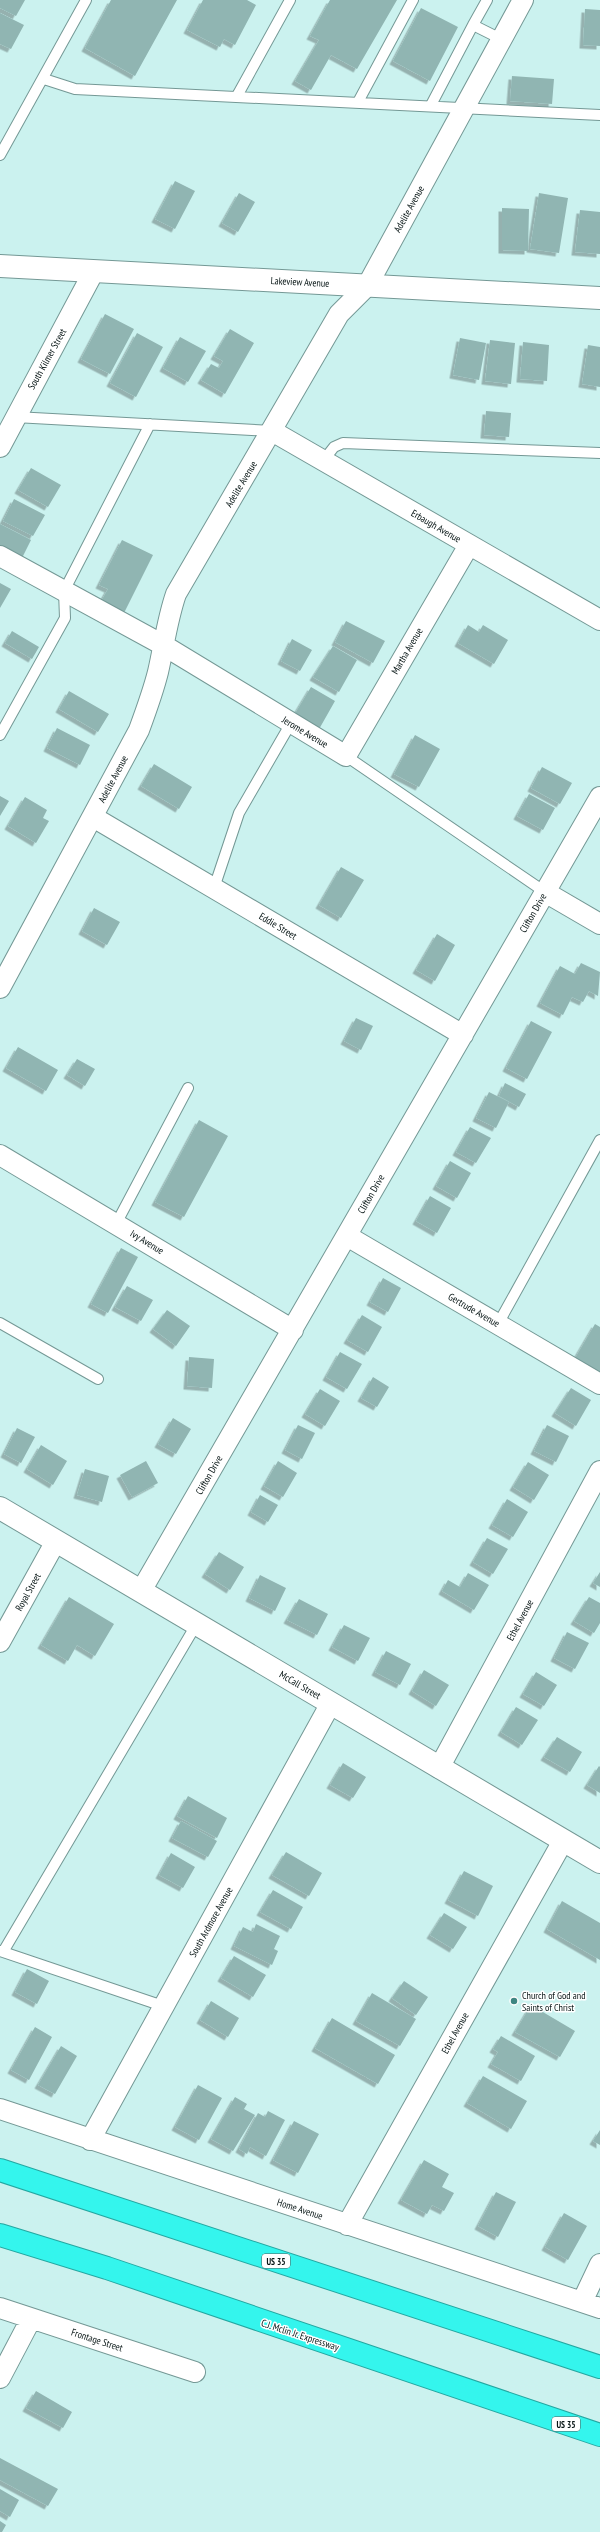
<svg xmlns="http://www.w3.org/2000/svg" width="600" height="2532" viewBox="0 0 600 2532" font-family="'PT Sans Narrow',sans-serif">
<defs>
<filter id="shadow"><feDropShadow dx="-3.5" dy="3.5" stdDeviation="0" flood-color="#0004"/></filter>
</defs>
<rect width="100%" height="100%" fill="#cbf2ef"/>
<path fill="#90b5b2" filter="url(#shadow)" d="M0,0H25L16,16L0,8Z
M111,0H177L135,76L85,48Z
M203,0H247L256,5L235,45L224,39L220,47L187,30Z
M330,0H397L357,69L331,55L311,90L295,81L319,40L310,36Z
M421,8L458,27L430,81L393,61Z
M585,9L600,10V46L583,45Z
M0,13L24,25L11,49L0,44Z
M512,76L554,79L552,104L510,101Z
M175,181L195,191L175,229L155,219Z
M239,193L255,202L238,232L222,223Z
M539,193L568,198L559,253L530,249Z
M502,208L529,209L528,251L502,250Z
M580,210L600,212V254L575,252Z
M105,314L134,329L110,374L81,359Z
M230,329L254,343L225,394L201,380L211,364L219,368L223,361L214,356Z
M137,333L163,347L136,397L110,383Z
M180,337L206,351L188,382L163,368Z
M460,338L486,343L479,380L453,375Z
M490,340L515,343L511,384L485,381Z
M523,342L549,345L547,381L520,379Z
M588,345L600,347V387L582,384Z
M486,411L511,413L509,437L484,435Z
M31,468L61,485L48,507L18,490Z
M14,499L45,515L33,536L3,521Z
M0,524L31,540L19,564L0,555Z
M122,540L153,555L122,617L99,605L108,589L99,585Z
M0,583L11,589L0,608Z
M346,621L385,641L373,663L335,642Z
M468,625L479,632L483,625L508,640L494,664L458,643Z
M12,631L39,647L32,659L5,643Z
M292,639L312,650L300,671L281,661Z
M333,646L357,660L339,692L313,677Z
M311,687L335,701L318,731L293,717Z
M69,691L109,714L98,732L59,709Z
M57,728L90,745L80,765L47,748Z
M415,735L440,749L419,787L394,774Z
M154,764L192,787L179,809L141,786Z
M542,767L572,783L560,804L531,788Z
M529,794L555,808L543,830L517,816Z
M0,796L9,801L0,816Z
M25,797L47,810L43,818L49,821L36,843L8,826Z
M341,867L364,880L341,918L319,905Z
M94,908L120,922L107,945L82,931Z
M437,934L455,945L435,981L416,970Z
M581,963L600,972L598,996L589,991L583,1002L572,997L563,1015L540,1003L560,966L575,974Z
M356,1018L373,1026L361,1050L344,1041Z
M531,1021L552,1032L527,1079L506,1068Z
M18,1047L58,1070L46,1091L6,1068Z
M77,1059L95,1069L85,1086L67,1075Z
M505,1083L526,1094L519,1107L499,1096Z
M489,1092L509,1102L496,1128L476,1118Z
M199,1120L228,1136L184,1217L155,1202Z
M470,1127L491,1138L476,1163L456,1152Z
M450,1161L471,1173L457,1198L436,1186Z
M430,1196L451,1208L437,1233L416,1221Z
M121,1248L138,1257L108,1313L91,1304Z
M383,1278L401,1288L388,1312L370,1302Z
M127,1286L153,1300L141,1321L115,1307Z
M167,1310L190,1326L176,1346L153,1329Z
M362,1315L382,1327L368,1352L347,1340Z
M595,1324L600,1327V1375L574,1360Z
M340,1352L362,1364L347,1389L326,1377Z
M189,1357L214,1359L212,1388L187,1386Z
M373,1377L389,1387L377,1407L361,1398Z
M571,1388L591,1400L576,1426L555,1413Z
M320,1389L340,1401L325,1426L305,1414Z
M173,1418L191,1429L176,1454L158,1444Z
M298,1425L315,1433L302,1459L285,1450Z
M547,1425L569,1436L556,1462L534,1451Z
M17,1428L35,1437L21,1463L4,1454Z
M41,1445L67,1461L53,1485L27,1469Z
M146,1461L158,1483L132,1497L120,1475Z
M278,1461L297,1473L283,1497L264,1486Z
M528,1462L549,1475L534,1500L513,1487Z
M85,1469L109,1476L102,1502L77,1495Z
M260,1495L278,1505L268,1522L251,1512Z
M507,1499L528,1512L513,1537L492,1525Z
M487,1538L508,1549L493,1574L473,1562Z
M219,1552L244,1567L230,1590L205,1574Z
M600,1572V1587L593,1583Z
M468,1573L489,1585L474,1610L442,1591L448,1580L460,1587Z
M260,1575L286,1588L275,1611L249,1598Z
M69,1597L114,1624L95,1656L77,1645L68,1661L41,1645Z
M589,1597L600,1603V1623L594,1633L574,1621Z
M299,1599L328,1614L317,1635L287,1620Z
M344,1625L370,1638L358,1661L332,1647Z
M567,1632L589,1643L575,1669L554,1658Z
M386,1651L411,1664L400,1685L375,1672Z
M424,1670L449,1685L436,1706L412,1691Z
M536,1672L557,1685L544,1706L523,1694Z
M516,1707L538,1720L522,1745L501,1732Z
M557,1737L582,1752L570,1772L544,1757Z
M343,1763L366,1777L353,1798L330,1785Z
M599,1766L600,1767V1793L587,1785Z
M188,1796L227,1818L217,1838L177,1816Z
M181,1821L217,1841L208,1857L172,1838Z
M286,1852L322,1873L309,1896L272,1875Z
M171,1853L195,1867L183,1888L159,1875Z
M464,1871L493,1886L478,1916L448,1900Z
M273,1890L303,1907L291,1929L260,1912Z
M562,1901L600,1923V1960L547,1929Z
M444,1913L467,1927L453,1949L430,1935Z
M256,1924L280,1936L274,1949L278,1951L272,1965L234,1946L243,1927L253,1932Z
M234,1956L266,1975L253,1997L221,1978Z
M27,1969L49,1981L37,2004L15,1992Z
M404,1981L428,1997L416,2015L392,1998Z
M372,1993L416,2019L400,2046L356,2021Z
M211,2001L239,2018L228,2037L200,2020Z
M531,2005L575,2031L560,2057L515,2032Z
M332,2018L395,2055L378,2084L315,2048Z
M35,2027L52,2037L29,2080L11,2070Z
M501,2036L535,2056L521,2081L491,2064L498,2052L493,2049Z
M61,2046L77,2056L55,2094L38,2085Z
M483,2076L527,2101L511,2129L467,2103Z
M198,2085L222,2098L199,2140L175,2127Z
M235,2097L247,2104L244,2109L255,2115L233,2151L211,2139Z
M268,2111L285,2120L266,2156L250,2147L247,2154L239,2149L258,2113L265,2117Z
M294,2121L319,2134L298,2173L273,2160Z
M600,2130V2145L593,2141Z
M424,2160L449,2174L442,2187L454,2193L444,2211L432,2205L427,2214L401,2200Z
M496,2192L516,2202L498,2237L478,2226Z
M564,2213L587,2226L568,2260L545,2247Z
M36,2391L72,2412L63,2428L26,2408Z
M0,2458L58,2489L48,2506L0,2480Z
M0,2489L19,2500L10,2517L0,2511Z
M0,2521L6,2525L2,2532H0Z"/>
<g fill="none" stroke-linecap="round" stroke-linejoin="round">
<g stroke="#749895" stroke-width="12">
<path id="lane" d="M487,0L473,25L501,39
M44,79L75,89L600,115
M237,96L290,0
M358,102L413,0
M431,105L473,25
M0,155L86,0
M15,417L272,431
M323,461L334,447L343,443L600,453
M0,735L65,618L64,591L150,424
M346,756L545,892
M214,888L239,813L291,723
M116,1224L188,1088
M0,1323L98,1379
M498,1324L600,1140
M0,1951L163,2006
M3,1952L196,1625"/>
</g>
<g stroke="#749895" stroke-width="22">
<path id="street" d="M272,431L600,620
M0,447L94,271
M0,556L163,645L346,756L469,545
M93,817L463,1035
M545,892L600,924
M0,988L139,730C146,711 153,692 158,672C164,646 167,620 176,594L339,314L367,286L523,0
M0,1155L293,1330
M347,1236L600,1384
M141,1591L600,797
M0,1642L56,1541
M439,1768L600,1471
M0,2109L600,2308
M90,2140L331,1703
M347,2225L563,1841
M582,2302L600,2264
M0,2308L195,2372
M0,2378L31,2319"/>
</g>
<g stroke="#749895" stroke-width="24">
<path id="secondary" d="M0,266L600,298
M0,1508L600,1862"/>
</g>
<g stroke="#24a7a1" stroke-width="24">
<path id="highway" d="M0,2170L600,2367
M0,2235L107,2268L600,2435"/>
</g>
<use href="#lane" stroke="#fff" stroke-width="10"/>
<use href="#street" stroke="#fff" stroke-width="20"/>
<use href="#secondary" stroke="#fff" stroke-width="22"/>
<use href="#highway" stroke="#34f5ed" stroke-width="22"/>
</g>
<circle fill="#3e8682" stroke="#fff" stroke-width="1.5" cx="514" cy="2001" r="4"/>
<g text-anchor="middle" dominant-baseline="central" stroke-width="3" stroke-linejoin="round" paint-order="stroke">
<g fill="#fff" stroke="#515b5b" stroke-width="1">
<rect x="262" y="2254" width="28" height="14" rx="3"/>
<rect x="552" y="2417" width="28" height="14" rx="3"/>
</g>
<g font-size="9" font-weight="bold" fill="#071515">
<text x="276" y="2261">US 35</text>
<text x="566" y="2424">US 35</text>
</g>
<g font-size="10" fill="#071515" stroke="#fff">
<text transform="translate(409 209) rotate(-61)">Adelite Avenue</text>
<text transform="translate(300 282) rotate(3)">Lakeview Avenue</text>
<text transform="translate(47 359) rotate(-61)">South Kilmer Street</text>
<text transform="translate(241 484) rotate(-59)">Adelite Avenue</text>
<text transform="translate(436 526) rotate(30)">Erbaugh Avenue</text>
<text transform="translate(407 651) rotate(-60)">Martha Avenue</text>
<text transform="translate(305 732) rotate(31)">Jerome Avenue</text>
<text transform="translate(113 779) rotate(-62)">Adelite Avenue</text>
<text transform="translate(533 913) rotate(-60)">Clifton Drive</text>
<text transform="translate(278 926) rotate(31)">Eddie Street</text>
<text transform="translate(371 1194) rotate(-60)">Clifton Drive</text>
<text transform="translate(147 1242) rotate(31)">Ivy Avenue</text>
<text transform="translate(474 1310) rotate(30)">Gertrude Avenue</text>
<text transform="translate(209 1475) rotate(-60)">Clifton Drive</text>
<text transform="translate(28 1592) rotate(-61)">Royal Street</text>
<text transform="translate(520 1620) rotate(-62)">Ethel Avenue</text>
<text transform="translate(300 1685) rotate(30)">McCall Street</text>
<text transform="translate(211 1922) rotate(-61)">South Ardmore Avenue</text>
<text transform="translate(455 2033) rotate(-61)">Ethel Avenue</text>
<text transform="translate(300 2209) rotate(18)">Home Avenue</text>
<text transform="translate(300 2335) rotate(18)">C.J. Mclin Jr. Expressway</text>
<text transform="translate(97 2340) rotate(18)">Frontage Street</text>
</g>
<g font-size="10" fill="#071515" stroke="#fff" text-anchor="start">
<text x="522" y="1995">Church of God and<tspan x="522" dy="12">Saints of Christ</tspan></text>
</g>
</g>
</svg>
